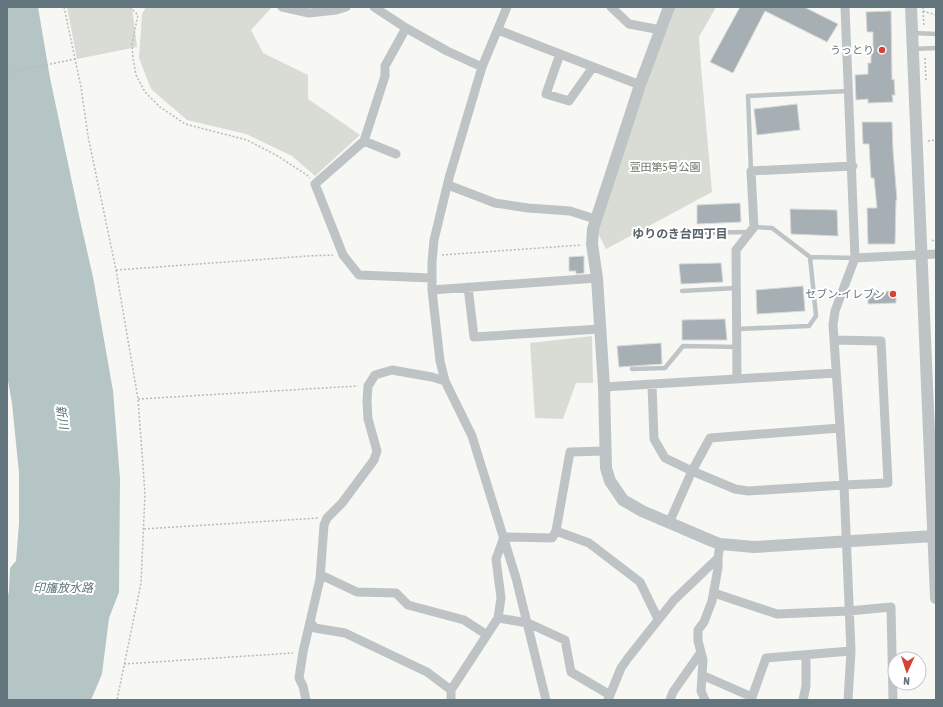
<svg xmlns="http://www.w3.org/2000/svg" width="943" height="707" viewBox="0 0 943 707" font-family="'Asap Condensed','Noto Sans JP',sans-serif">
<rect width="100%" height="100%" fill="#f7f7f4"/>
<path fill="#d8dcd4" d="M67,7H132L137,47L77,59Z
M146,7H272L251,30L263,53L308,75V99L360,135L315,176L292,156L246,134L187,120L151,89L139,58L142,14Z
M672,7H716L699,37L701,66L712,192L606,249L597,231Z
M592,336L593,383H576L563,419L535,418L530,343Z"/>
<path fill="#b5c4c5" d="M7,7H38L50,78L80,220L93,277L113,391L120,479L119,592L109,618L102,674L91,700H7V600L9,591L10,568L16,561L19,523V473L12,403L7,375Z"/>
<path fill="#a6afb3" stroke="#d9d8d7" d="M740,7H804L838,24L827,42L765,11L733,73L710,62Z
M891,11L892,80L894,79L895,95H892L893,102L868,103V99L856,100L855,75L868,74V63H871V51H873V32H867L866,12Z
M797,104L800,130L757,135L754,109Z
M862,122H892L893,150L897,200H896L895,244H868L867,208H877L874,178H871L869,144H863Z
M740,203L741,222L697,224V205Z
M790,209L837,210L838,236L791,234Z
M584,256V273L576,274V271H569V257Z
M721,263L723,282L681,284L679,264Z
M803,286L805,311L757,314L756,290Z
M896,291V303L868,304V292Z
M725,319L727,340H682V320Z
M661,343L662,364L619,367L617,346Z"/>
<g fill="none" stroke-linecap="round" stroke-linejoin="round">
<path stroke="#b7bbbd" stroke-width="1.5" stroke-dasharray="2 2" stroke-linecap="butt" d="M64,7L81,87L88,136L116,270L138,399L145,494L141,583L117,700
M132,7L131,8L138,15L132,44L133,58L136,75L145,92L160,107L185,124L247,140L276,155L307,175L310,178
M923,7V11L936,15
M923,11L924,27
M925,58L926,82
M7,73L75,59
M928,141L936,140
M932,240L936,242
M442,255L582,245
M116,270L308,256L333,255
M138,399L358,386
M144,529L318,518
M124,664L293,653"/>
<path stroke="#bec4c6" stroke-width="4.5" d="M914,33L936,34
M914,49L936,48
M751,171L748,96L849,91
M754,227L772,228L810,257L855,258
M696,233L748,232
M682,291L736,288
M737,329L809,326L816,316L810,257
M632,369L665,368L683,346L737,347"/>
<path stroke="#bec4c6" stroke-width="9" d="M282,7L309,13L336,10L346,7
M374,7L406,28L447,51L482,67
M611,7L629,24L661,30
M845,7L855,258L835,311L833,325L844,485L851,651L848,700
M406,28L385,66V76L364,141L315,184L343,255L359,275L432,278
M498,30L640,85
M560,54L546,94L569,101L593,67
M364,141L396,154
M448,185L495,203L528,208L570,211L595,219
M855,258L936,254
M468,287L474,337L600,329
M432,290L597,278
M737,378L736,250L754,227L751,171L853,166
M445,381L440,361L432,290V262L434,240L449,178L482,67L507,7
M652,385L654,439L665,458L692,471L735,489L748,491L844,485L888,483L881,341L834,340
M604,387L836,373
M669,523L692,471L710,438L840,428
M556,531L589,543L640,582L658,619
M504,537L552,538L556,531L570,452L605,451
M321,575L357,592L396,593L408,605L464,620L487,635
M714,593L777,614L849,611L891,607L893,700
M498,618L528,623L565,640L571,672L610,695
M310,622L315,628L345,633L427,672L451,690V700
M702,675L752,697
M451,690L498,618L501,598L496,559L504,537
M306,700L303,686L299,678L303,652L320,579L324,525L327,518L342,503L374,460L377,451L368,419L367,401L368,386L375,375L392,370L432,377L445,381L472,436L516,578L546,700
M608,700L621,668L628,658L674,600L718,558L720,544
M670,700L673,692L701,652
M705,700L701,691L703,660L698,641V630L704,622L712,601L718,568V558
M751,700L766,658L851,651
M803,700L806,686V655"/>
<path stroke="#bec4c6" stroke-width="12" d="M669,7L640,85L593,229L592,244L597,278L604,387L606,468L610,481L623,500L642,511L712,541L720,544L732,545L754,547L934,536
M911,7L936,598"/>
</g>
<g fill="#d64236" stroke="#fff" stroke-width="1.5">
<circle cx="882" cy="50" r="4"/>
<circle cx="893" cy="294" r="4"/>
</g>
<g text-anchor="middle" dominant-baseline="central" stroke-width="4" stroke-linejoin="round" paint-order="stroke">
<g font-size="11" fill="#64767d" stroke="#fff" text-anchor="end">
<text x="874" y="50">うっとり</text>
<text x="885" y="294">セブン-イレブン</text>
</g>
<g font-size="11" fill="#697663" stroke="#fff">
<text x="665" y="167">萱田第5号公園</text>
</g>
<g font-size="12" font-weight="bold" fill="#566369" stroke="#fff">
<text x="680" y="234">ゆりのき台四丁目</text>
</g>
<g font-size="12" font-style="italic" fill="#5f7678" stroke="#fff">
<text transform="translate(62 417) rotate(81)">新川</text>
<text x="63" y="588">印旛放水路</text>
</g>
</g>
<rect width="943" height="707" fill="none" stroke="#64767d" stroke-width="16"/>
<g transform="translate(907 671) rotate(183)"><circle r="19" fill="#ffffff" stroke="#c1c8cb"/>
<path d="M0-3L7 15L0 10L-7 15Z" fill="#d64236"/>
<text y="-6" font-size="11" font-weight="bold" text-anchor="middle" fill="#64767d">N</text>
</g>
</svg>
